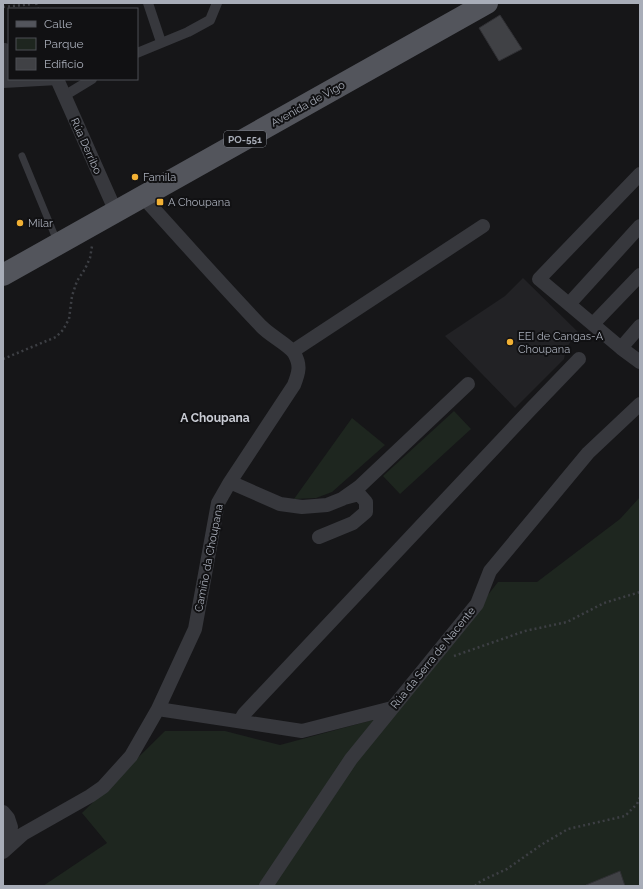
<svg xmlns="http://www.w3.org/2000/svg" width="643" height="889" viewBox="0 0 643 889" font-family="Raleway,sans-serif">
<rect width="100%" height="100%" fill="#161618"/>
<path fill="#222225" d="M523,278L578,332L566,348L564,359L515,408L445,336L505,296Z"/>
<path fill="#1e261f" d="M454,411L471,429L400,494L383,476Z
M352,418L385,445L332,492L316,498L294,499Z
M640,497V886H43L107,843L82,813L165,731H225L280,745L395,714L498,582H537L620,519Z"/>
<path fill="#404145" stroke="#303034" d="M500,15L522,49L499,61L479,28Z
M620,871L625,886H586V885Z"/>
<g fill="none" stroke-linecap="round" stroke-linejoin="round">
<path stroke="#3d3f44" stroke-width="2.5" stroke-dasharray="2 3" stroke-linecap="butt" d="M36,3L38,9
M3,7L33,4
M3,359L56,337L63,330L69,319L72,296L77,281L85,269L90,258L92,246
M454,656L525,631L567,622L604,603L640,592
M475,886L481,881L507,869L541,845L568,829L625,816L637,804L640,797"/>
<path stroke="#37383d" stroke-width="7" d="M22,156L57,241"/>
<path stroke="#37383d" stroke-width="10" d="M148,3L161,42
M5,48L9,82
M137,53L188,32L210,20L217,3
M3,83L58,80
M64,96L92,79"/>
<path stroke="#37383d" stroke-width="14" d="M57,79L116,212
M640,174L539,279L621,348L640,362
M569,304L640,226
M593,324L640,275
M621,348L640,326
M293,351L483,226
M230,482L280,504L302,507L327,505L342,499L359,487L468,384
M319,537L353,523L366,512V502L359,494L344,498
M158,709L302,731L392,708
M240,721L244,714L529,411L579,359
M3,812L8,818L11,827L3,841
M3,852L23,834L90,796L103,787L131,756L158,709L195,629L218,503L230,482L294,385C299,372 301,365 294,353C289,345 269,335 261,326C221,284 182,240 143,197
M266,886L351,759L477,604L490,571L588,453L640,404"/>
<path stroke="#53555c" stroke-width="22" d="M3,275L487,3"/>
</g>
<g fill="#f2b134" stroke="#111113" stroke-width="1.5">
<circle cx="135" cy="177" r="4"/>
<rect x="156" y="198" width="8" height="8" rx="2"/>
<circle cx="20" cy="223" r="4"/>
<circle cx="510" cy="342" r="4"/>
</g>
<g text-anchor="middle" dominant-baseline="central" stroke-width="4" stroke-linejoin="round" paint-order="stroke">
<rect fill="#111113" stroke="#7b7e86" stroke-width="1" x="224" y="131" width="42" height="16" rx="3"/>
<g font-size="10" font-weight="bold" fill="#a8adb8">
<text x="245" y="139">PO-551</text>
</g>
<g font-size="11" fill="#a8adb8" stroke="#111113">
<text transform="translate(308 104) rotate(-29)">Avenida de Vigo</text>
<text transform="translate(86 146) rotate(66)">Rúa Derribo</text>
<text transform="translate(209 558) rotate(-79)">Camiño da Choupana</text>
<text transform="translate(433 658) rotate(-51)">Rúa da Serra de Nacente</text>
</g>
<g font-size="11" fill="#a8adb8" stroke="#111113" text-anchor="start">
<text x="143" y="177">Famila</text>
<text x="168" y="202">A Choupana</text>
<text x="28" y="223">Milar</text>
<text x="518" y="336">EEI de Cangas-A<tspan x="518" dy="13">Choupana</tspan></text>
</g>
<g font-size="12" font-weight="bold" fill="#c9ccd4" stroke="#111113">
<text x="215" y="418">A Choupana</text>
</g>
</g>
<rect width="643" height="889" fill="none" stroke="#a8adb8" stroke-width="8"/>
<rect x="8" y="8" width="130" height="72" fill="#111113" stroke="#4d4f55"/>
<rect x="16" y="21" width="20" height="6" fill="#53555c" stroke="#4d4f55"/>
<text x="44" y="28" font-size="12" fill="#a8adb8">Calle</text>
<rect x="16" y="38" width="20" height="12" fill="#1e261f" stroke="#4d4f55"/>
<text x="44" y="48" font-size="12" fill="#a8adb8">Parque</text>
<rect x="16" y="58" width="20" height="12" fill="#404145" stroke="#4d4f55"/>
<text x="44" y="68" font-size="12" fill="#a8adb8">Edificio</text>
</svg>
